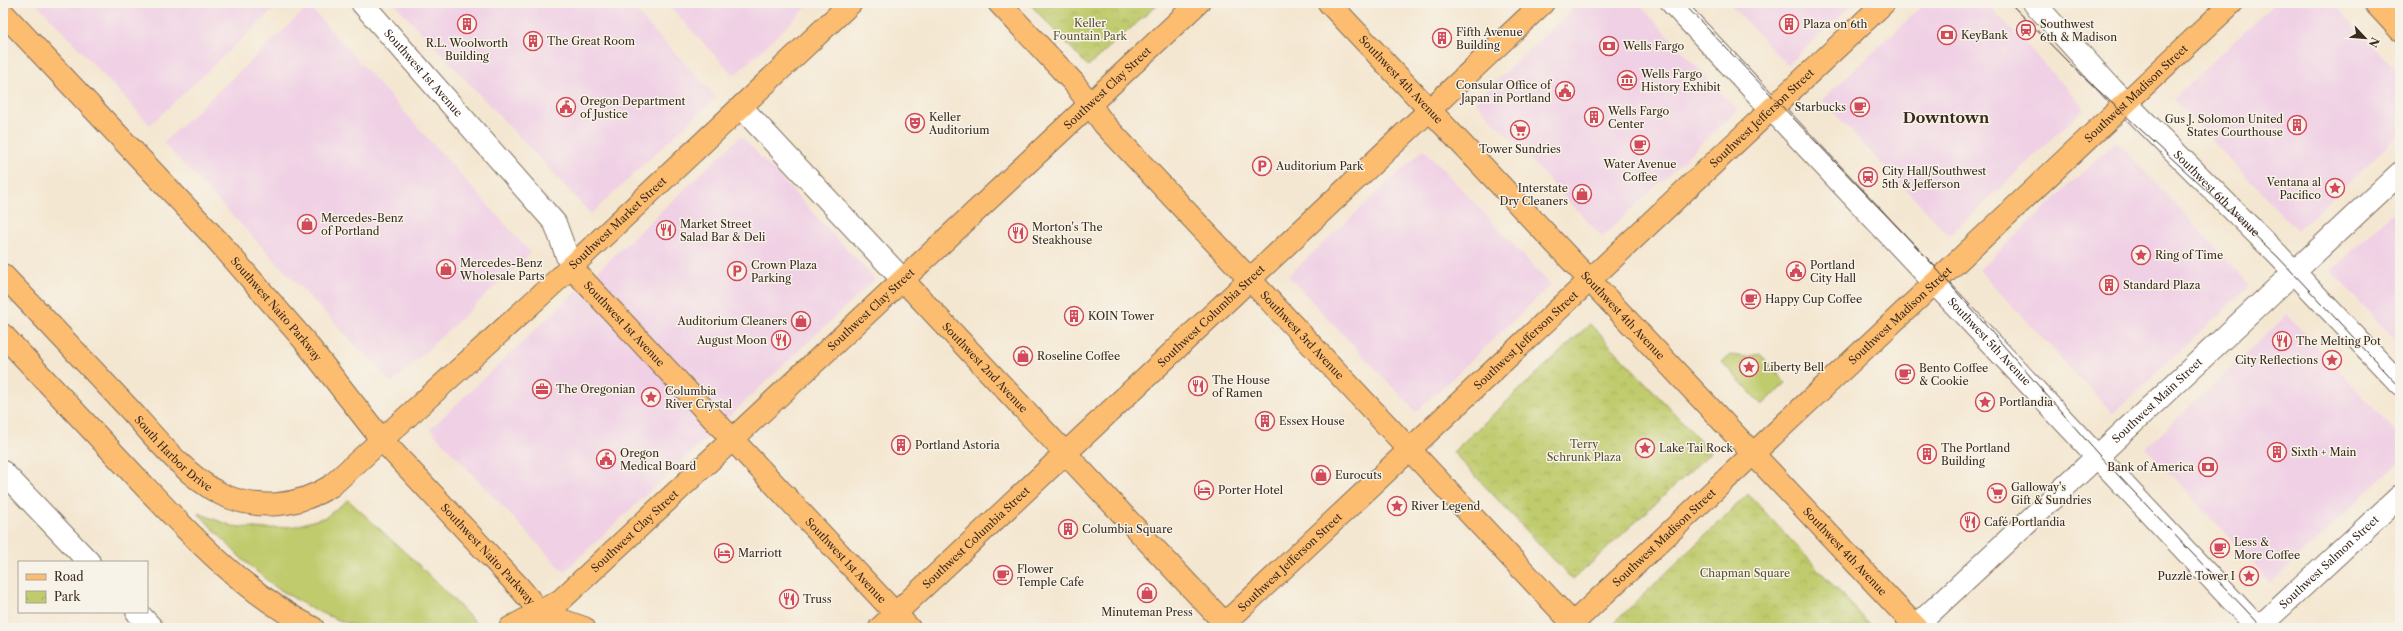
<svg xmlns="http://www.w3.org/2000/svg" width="2403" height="631" viewBox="0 0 2403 631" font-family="'Libre Caslon Text',serif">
<defs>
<pattern id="park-crowns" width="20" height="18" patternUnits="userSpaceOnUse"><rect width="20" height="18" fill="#bfcb6c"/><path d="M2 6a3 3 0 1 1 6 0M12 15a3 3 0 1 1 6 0" fill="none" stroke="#a5ae5d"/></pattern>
</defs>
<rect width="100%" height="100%" fill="#f7f3e8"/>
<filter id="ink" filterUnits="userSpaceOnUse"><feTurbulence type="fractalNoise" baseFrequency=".025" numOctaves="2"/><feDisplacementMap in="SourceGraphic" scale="8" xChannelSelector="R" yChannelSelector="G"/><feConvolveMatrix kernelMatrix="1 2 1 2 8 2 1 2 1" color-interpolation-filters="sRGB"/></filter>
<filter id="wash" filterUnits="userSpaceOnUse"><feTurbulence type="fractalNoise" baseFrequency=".012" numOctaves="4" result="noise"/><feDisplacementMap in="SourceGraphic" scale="16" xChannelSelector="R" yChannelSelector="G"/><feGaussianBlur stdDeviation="0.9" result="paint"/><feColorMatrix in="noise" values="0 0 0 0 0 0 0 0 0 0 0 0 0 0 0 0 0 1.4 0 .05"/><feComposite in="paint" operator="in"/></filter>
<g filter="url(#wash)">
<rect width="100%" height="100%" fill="#f4e7d1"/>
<path fill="#f0d0e5" d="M36,3H280L150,125Z
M394,3H628L716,97L591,214Z
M666,3H811L734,76Z
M1579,3H1638L1737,110L1602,237L1475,101Z
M1729,3H1853L1787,65Z
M1925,3H1987L2085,108L1949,236L1822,100Z
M2275,3H2333L2400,75V134L2297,231L2173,99Z
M309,6L531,253L392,383L163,143Z
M741,136L875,279L564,572L430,429Z
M2116,141L2250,285L2113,414L1979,270Z
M1424,149L1551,285L1416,412L1288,276Z
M2400,206V345L2331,271Z
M2287,315L2400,436V461L2271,583L2146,448Z"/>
<path fill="#bfcb6c" stroke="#7d7a45" d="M1760,354L1786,383L1762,405L1722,362L1730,355L1745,357Z
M348,500L423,569L477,624L460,628H368L346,623L312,609L274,586L241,558L198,513L232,526L265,529L296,526L326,517Z"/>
<path fill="url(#park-crowns)" stroke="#7d7a45" d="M1029,3H1159L1088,66Z
M1590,324L1711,452L1573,580L1453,452Z
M1748,494L1873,628H1617L1613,624Z"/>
</g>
<g filter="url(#ink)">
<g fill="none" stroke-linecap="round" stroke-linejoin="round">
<g stroke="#7c6c5d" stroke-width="24">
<g id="minor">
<path id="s1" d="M362,3L555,223L571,267"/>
<path id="s2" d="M1672,3L2258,628"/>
<path id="s3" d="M2034,3L2112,89L2278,255L2400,384"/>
<path d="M741,107L903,280"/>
<path d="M3,472L89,562"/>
<path d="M137,612L152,628"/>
<path id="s4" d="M1914,628L2400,173"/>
<path id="s5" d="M2258,628L2400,496"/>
</g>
</g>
<g stroke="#7c6c5d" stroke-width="24">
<g id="major">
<path id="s6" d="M999,3L1074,83L1104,124L1577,628"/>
<path id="s7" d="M1329,3L1917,628"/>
<path d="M2375,3L2400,30"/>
<path id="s8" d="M3,13L216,239L303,339L381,439L519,587L541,613L549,628"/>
<path id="s9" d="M571,267L909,628"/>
<path id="s10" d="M3,275C46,320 89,366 132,412C156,439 188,478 221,494C257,511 297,507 331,486L554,283L851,3"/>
<path id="s11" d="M903,280L1229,628"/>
<path d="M3,335C47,382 90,428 134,475C189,533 241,591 313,628"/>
<path d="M541,613L584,628"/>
<path id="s12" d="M510,628L561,600L1198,3"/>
<path id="s13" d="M880,628L1543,3"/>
<path id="s14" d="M1220,628L1884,3"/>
<path id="s15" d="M1568,628L2232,3"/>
</g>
</g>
<use href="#minor" stroke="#fff" stroke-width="22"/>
<use href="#major" stroke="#fcbd6f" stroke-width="22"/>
<path stroke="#3b2a1e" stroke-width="1" d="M1683,3L1928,259L2098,454L2263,628
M2010,3L2070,64L2277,256L2400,387"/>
</g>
</g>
<defs>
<g id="building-ring" transform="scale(1)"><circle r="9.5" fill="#f7f3e8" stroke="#d1495b" stroke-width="1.5"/><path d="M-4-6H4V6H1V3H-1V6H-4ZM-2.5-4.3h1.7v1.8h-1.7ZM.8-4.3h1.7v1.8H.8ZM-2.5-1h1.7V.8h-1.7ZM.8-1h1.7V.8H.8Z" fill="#d1495b"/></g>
<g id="station-ring" transform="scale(1)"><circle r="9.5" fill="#f7f3e8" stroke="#d1495b" stroke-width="1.5"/><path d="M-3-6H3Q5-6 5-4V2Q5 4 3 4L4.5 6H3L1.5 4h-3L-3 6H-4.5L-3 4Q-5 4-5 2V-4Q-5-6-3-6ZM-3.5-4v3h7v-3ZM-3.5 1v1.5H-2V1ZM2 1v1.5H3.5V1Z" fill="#d1495b"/></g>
<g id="bank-ring" transform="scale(1)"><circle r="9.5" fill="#f7f3e8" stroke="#d1495b" stroke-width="1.5"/><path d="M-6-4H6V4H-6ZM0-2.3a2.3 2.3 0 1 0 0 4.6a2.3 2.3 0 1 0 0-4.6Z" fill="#d1495b"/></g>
<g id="museum-ring" transform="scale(1)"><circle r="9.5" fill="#f7f3e8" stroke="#d1495b" stroke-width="1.5"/><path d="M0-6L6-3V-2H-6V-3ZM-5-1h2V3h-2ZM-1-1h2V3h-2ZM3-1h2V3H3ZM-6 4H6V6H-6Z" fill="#d1495b"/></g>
<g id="civic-ring" transform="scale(1)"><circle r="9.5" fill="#f7f3e8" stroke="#d1495b" stroke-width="1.5"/><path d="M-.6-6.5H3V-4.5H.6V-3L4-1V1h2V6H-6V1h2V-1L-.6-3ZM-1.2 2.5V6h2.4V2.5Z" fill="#d1495b"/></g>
<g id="cafe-ring" transform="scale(1)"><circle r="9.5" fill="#f7f3e8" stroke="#d1495b" stroke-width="1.5"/><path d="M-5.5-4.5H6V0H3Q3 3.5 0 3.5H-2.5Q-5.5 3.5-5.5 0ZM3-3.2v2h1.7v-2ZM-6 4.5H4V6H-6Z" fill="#d1495b"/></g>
<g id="theatre-ring" transform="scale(1)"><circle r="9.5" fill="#f7f3e8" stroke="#d1495b" stroke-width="1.5"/><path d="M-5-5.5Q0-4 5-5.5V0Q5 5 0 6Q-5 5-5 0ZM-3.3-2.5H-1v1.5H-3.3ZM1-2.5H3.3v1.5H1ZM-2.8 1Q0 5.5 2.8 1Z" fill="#d1495b"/></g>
<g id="supermarket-ring" transform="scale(1)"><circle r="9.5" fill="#f7f3e8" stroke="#d1495b" stroke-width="1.5"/><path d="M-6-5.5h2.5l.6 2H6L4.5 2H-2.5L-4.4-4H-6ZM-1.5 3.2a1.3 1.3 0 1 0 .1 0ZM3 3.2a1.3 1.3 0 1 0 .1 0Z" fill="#d1495b"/></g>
<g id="parking-ring" transform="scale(1)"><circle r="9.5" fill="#f7f3e8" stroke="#d1495b" stroke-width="1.5"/><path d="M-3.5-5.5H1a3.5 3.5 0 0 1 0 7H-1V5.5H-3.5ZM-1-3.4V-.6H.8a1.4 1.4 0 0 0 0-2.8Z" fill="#d1495b"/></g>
<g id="sight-ring" transform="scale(1)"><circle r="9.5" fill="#f7f3e8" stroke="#d1495b" stroke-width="1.5"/><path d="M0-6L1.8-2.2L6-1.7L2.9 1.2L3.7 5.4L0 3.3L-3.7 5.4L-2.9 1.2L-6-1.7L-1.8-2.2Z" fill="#d1495b"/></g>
<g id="shop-ring" transform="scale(1)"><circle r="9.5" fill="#f7f3e8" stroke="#d1495b" stroke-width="1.5"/><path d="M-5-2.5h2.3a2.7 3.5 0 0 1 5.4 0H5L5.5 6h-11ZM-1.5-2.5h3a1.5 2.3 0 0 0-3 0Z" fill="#d1495b"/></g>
<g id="restaurant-ring" transform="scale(1)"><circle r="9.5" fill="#f7f3e8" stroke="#d1495b" stroke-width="1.5"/><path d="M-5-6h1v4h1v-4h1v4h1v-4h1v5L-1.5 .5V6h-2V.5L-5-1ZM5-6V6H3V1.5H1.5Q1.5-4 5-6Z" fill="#d1495b"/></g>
<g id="office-ring" transform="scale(1)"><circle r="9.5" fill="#f7f3e8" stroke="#d1495b" stroke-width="1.5"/><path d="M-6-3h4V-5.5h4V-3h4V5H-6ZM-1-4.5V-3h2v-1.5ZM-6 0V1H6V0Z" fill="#d1495b"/></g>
<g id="hotel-ring" transform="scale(1)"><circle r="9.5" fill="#f7f3e8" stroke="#d1495b" stroke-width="1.5"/><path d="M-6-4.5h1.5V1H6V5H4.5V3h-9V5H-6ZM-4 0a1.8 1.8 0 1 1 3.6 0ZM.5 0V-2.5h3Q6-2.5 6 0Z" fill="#d1495b"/></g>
</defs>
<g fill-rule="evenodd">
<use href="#building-ring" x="467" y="24"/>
<use href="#building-ring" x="1789" y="24"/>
<use href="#station-ring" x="2026" y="30"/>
<use href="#bank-ring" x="1947" y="35"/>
<use href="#building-ring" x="1442" y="38"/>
<use href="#building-ring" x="533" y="41"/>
<use href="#bank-ring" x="1609" y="46"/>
<use href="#museum-ring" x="1627" y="80"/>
<use href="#civic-ring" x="1565" y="91"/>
<use href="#civic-ring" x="566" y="107"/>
<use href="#cafe-ring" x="1860" y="107"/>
<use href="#building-ring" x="1594" y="117"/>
<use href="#theatre-ring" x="915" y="123"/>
<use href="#building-ring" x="2297" y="125"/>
<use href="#supermarket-ring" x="1520" y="130"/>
<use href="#cafe-ring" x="1640" y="145"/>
<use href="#parking-ring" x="1262" y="166"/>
<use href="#station-ring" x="1868" y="177"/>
<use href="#sight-ring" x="2335" y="188"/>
<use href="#shop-ring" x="1582" y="194"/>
<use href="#shop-ring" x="307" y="224"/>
<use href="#restaurant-ring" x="666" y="230"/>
<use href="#restaurant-ring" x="1018" y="233"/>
<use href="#sight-ring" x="2141" y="255"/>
<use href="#shop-ring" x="446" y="269"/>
<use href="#parking-ring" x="737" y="271"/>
<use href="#civic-ring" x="1796" y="271"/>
<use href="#building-ring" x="2109" y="285"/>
<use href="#cafe-ring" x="1751" y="299"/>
<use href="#building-ring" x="1074" y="316"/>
<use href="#shop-ring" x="801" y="321"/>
<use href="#restaurant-ring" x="781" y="340"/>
<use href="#restaurant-ring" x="2282" y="341"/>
<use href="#shop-ring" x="1023" y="356"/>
<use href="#sight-ring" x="2332" y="360"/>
<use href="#sight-ring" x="1749" y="367"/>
<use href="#cafe-ring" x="1905" y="374"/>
<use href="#restaurant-ring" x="1198" y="386"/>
<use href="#office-ring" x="542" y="389"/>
<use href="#sight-ring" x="651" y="397"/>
<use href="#sight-ring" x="1985" y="402"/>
<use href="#building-ring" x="1265" y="421"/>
<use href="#building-ring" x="901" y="445"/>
<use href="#sight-ring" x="1645" y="448"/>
<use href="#building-ring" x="2277" y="452"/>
<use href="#building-ring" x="1927" y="454"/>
<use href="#civic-ring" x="606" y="459"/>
<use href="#bank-ring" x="2208" y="467"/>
<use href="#shop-ring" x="1321" y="475"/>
<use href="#hotel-ring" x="1204" y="490"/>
<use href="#supermarket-ring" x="1997" y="493"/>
<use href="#sight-ring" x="1397" y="506"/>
<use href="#restaurant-ring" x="1970" y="522"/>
<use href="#building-ring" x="1068" y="529"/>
<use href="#cafe-ring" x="2220" y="548"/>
<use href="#hotel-ring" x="724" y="553"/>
<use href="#cafe-ring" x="1003" y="575"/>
<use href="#sight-ring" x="2249" y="576"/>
<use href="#shop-ring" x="1147" y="593"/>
<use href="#restaurant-ring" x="789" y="599"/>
</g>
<g text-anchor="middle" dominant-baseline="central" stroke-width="3" stroke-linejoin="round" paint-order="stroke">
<g font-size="11" fill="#5c5232" stroke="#f7f3e8">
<text x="1090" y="23">Keller<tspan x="1090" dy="13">Fountain Park</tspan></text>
<text x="1584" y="444">Terry<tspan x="1584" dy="13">Schrunk Plaza</tspan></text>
<text x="1745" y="573">Chapman Square</text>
</g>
<g font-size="11" fill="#3b2a1e" stroke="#f7f3e8" text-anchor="start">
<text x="1803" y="24">Plaza on 6th</text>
<text x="2040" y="24">Southwest<tspan x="2040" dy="13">6th &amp; Madison</tspan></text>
<text x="1456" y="32">Fifth Avenue<tspan x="1456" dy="13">Building</tspan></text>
<text x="1961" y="35">KeyBank</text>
<text x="547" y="41">The Great Room</text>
<text x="467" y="43" text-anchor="middle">R.L. Woolworth<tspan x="467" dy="13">Building</tspan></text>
<text x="1623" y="46">Wells Fargo</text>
<text x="1641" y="74">Wells Fargo<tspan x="1641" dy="13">History Exhibit</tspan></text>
<text x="1551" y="85" text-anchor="end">Consular Office of<tspan x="1551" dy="13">Japan in Portland</tspan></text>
<text x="580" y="101">Oregon Department<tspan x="580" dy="13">of Justice</tspan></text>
<text x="1846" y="107" text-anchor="end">Starbucks</text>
<text x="1608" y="111">Wells Fargo<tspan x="1608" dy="13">Center</tspan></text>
<text x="929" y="117">Keller<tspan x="929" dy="13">Auditorium</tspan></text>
<text x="2283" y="119" text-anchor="end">Gus J. Solomon United<tspan x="2283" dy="13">States Courthouse</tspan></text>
<text x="1520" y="149" text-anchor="middle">Tower Sundries</text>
<text x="1640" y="164" text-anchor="middle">Water Avenue<tspan x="1640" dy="13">Coffee</tspan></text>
<text x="1276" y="166">Auditorium Park</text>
<text x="1882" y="171">City Hall/Southwest<tspan x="1882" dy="13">5th &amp; Jefferson</tspan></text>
<text x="2321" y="182" text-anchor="end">Ventana al<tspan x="2321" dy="13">Pacifico</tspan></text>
<text x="1568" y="188" text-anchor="end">Interstate<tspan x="1568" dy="13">Dry Cleaners</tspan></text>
<text x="321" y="218">Mercedes-Benz<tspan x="321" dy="13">of Portland</tspan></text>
<text x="680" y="224">Market Street<tspan x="680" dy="13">Salad Bar &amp; Deli</tspan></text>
<text x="1032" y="227">Morton's The<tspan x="1032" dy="13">Steakhouse</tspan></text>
<text x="2155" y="255">Ring of Time</text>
<text x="460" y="263">Mercedes-Benz<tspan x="460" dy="13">Wholesale Parts</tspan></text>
<text x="751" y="265">Crown Plaza<tspan x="751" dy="13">Parking</tspan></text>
<text x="1810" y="265">Portland<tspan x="1810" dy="13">City Hall</tspan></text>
<text x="2123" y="285">Standard Plaza</text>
<text x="1765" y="299">Happy Cup Coffee</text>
<text x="1088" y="316">KOIN Tower</text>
<text x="787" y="321" text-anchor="end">Auditorium Cleaners</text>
<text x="767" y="340" text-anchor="end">August Moon</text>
<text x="2296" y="341">The Melting Pot</text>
<text x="1037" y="356">Roseline Coffee</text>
<text x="2318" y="360" text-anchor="end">City Reflections</text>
<text x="1763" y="367">Liberty Bell</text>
<text x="1919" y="368">Bento Coffee<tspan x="1919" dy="13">&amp; Cookie</tspan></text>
<text x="1212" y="380">The House<tspan x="1212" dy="13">of Ramen</tspan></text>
<text x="556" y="389">The Oregonian</text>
<text x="665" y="391">Columbia<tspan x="665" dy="13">River Crystal</tspan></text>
<text x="1999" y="402">Portlandia</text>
<text x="1279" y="421">Essex House</text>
<text x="915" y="445">Portland Astoria</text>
<text x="1659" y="448">Lake Tai Rock</text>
<text x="1941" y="448">The Portland<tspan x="1941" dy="13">Building</tspan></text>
<text x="2291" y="452">Sixth + Main</text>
<text x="620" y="453">Oregon<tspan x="620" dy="13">Medical Board</tspan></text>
<text x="2194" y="467" text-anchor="end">Bank of America</text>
<text x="1335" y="475">Eurocuts</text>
<text x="2011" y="487">Galloway's<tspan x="2011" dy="13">Gift &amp; Sundries</tspan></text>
<text x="1218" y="490">Porter Hotel</text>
<text x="1411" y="506">River Legend</text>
<text x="1984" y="522">Café Portlandia</text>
<text x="1082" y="529">Columbia Square</text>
<text x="2234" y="542">Less &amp;<tspan x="2234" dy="13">More Coffee</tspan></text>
<text x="738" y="553">Marriott</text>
<text x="1017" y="569">Flower<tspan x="1017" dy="13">Temple Cafe</tspan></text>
<text x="2235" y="576" text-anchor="end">Puzzle Tower I</text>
<text x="803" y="599">Truss</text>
<text x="1147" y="612" text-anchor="middle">Minuteman Press</text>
</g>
<g font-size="11" fill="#3b2a1e" stroke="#f7f3e8">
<text stroke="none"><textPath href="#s1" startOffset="93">Southwest 1st Avenue</textPath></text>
<text stroke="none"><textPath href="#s7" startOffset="105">Southwest 4th Avenue</textPath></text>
<text stroke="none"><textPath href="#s12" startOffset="807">Southwest Clay Street</textPath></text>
<text stroke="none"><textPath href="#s15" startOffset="780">Southwest Madison Street</textPath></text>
<text stroke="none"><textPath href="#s14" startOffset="744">Southwest Jefferson Street</textPath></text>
<text stroke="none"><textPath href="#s3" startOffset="264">Southwest 6th Avenue</textPath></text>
<text stroke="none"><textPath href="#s10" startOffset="814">Southwest Market Street</textPath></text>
<text stroke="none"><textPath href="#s8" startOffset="403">Southwest Naito Parkway</textPath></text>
<text stroke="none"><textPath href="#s12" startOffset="483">Southwest Clay Street</textPath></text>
<text stroke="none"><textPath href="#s13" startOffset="455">Southwest Columbia Street</textPath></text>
<text stroke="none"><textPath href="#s15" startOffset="456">Southwest Madison Street</textPath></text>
<text stroke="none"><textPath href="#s7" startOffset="429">Southwest 4th Avenue</textPath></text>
<text stroke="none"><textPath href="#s9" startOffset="78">Southwest 1st Avenue</textPath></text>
<text stroke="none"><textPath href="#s6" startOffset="450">Southwest 3rd Avenue</textPath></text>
<text stroke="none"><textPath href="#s14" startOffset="420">Southwest Jefferson Street</textPath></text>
<text stroke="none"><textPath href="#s2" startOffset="464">Southwest 5th Avenue</textPath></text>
<text stroke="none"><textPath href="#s11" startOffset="120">Southwest 2nd Avenue</textPath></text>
<text stroke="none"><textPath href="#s4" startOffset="333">Southwest Main Street</textPath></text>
<text stroke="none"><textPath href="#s10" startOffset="247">South Harbor Drive</textPath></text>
<text stroke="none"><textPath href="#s12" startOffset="159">Southwest Clay Street</textPath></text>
<text stroke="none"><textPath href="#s13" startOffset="132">Southwest Columbia Street</textPath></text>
<text stroke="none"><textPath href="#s15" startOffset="132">Southwest Madison Street</textPath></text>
<text stroke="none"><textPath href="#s7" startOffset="753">Southwest 4th Avenue</textPath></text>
<text stroke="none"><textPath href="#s8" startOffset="727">Southwest Naito Parkway</textPath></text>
<text stroke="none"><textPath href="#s9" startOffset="402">Southwest 1st Avenue</textPath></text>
<text stroke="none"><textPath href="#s14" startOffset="96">Southwest Jefferson Street</textPath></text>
<text stroke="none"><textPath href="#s5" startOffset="97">Southwest Salmon Street</textPath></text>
</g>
<g font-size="15" font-weight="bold" fill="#3b2a1e" stroke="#f7f3e8">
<text x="1946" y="117">Downtown</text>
</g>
</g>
<rect width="2403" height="631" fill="none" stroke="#f7f3e8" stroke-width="16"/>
<rect x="18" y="561" width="130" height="52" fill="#f7f3e8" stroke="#aca397"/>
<rect x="26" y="574" width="20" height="6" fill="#fcbd6f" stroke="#aca397"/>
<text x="54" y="581" font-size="12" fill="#3b2a1e">Road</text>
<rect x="26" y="591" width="20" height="12" fill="url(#park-crowns)" stroke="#aca397"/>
<text x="54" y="601" font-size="12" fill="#3b2a1e">Park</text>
<g transform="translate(2365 38) rotate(116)" stroke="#f7f3e8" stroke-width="3" paint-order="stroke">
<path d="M0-3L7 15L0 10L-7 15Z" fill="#3b2a1e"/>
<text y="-6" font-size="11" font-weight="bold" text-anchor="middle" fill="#3b2a1e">N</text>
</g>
</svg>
